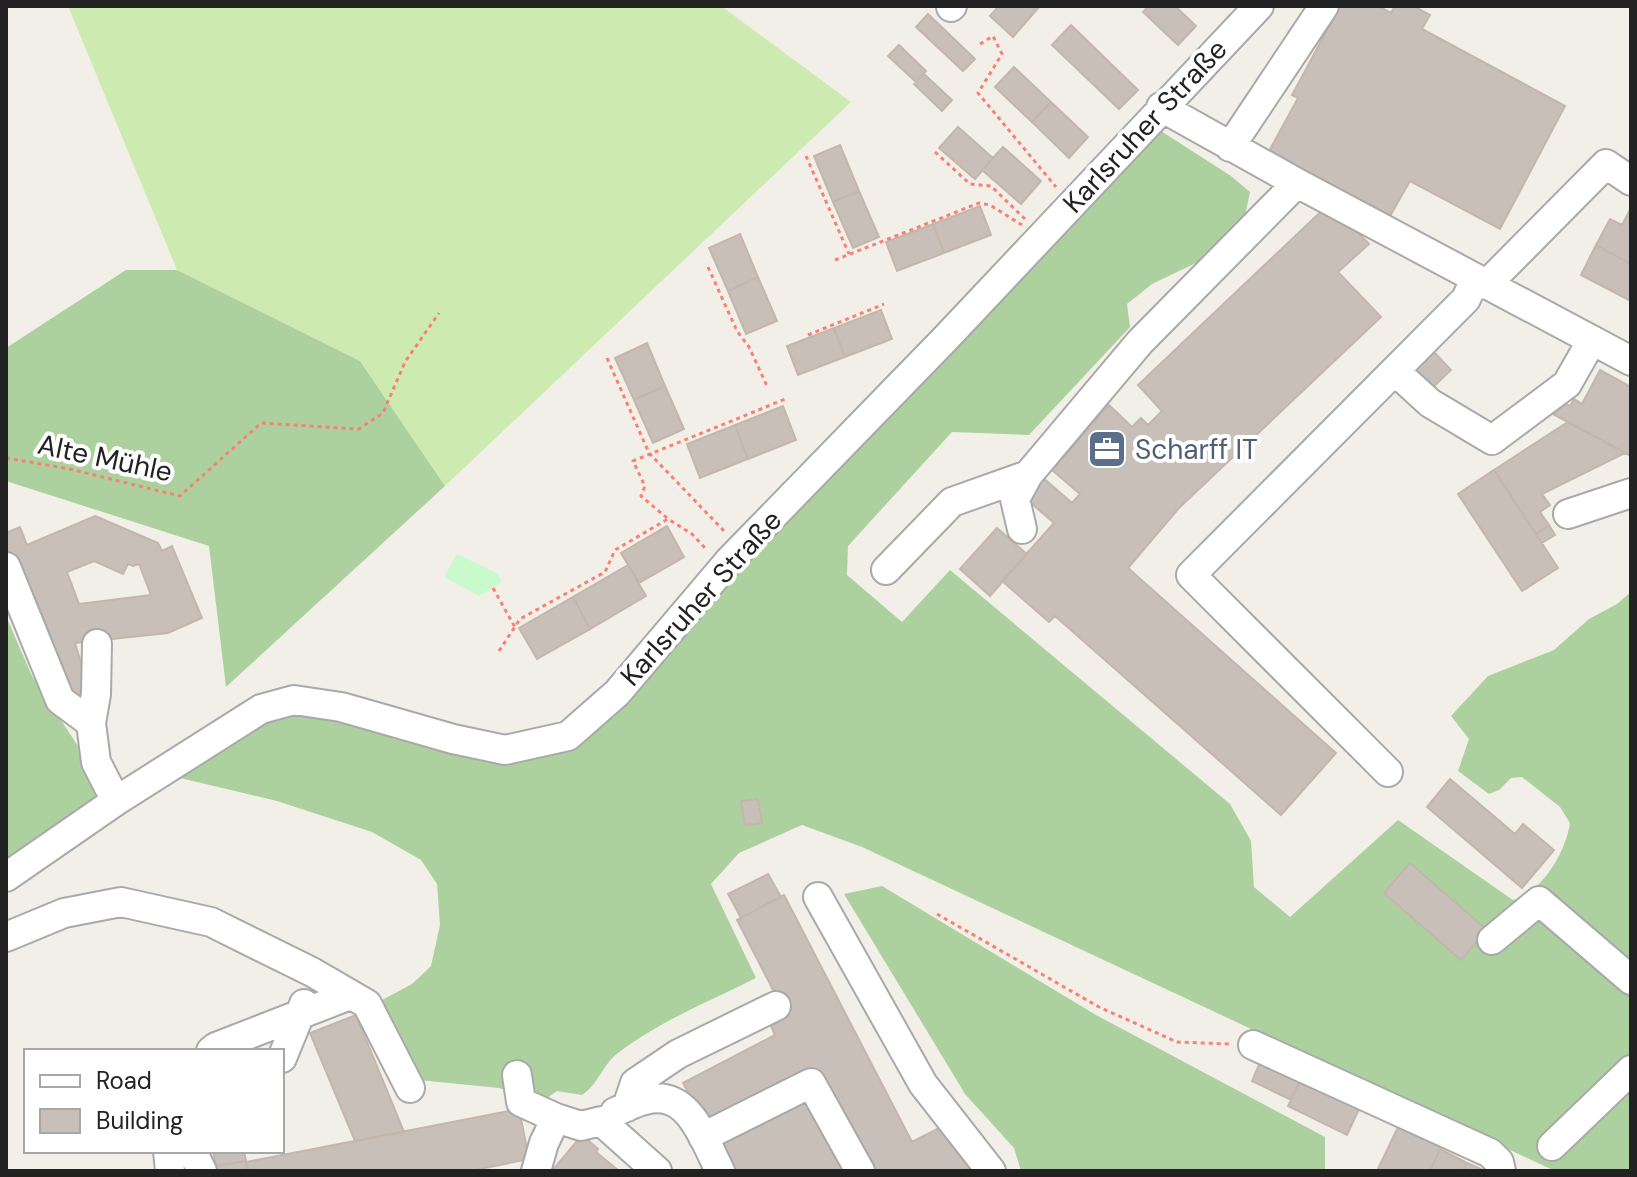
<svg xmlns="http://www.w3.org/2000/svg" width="1637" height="1177" viewBox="0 0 1637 1177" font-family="'DM Sans',sans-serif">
<rect width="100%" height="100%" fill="#f2efe9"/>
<path fill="#cdebb0" d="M68,6H721L851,102L445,486L360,361L177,270Z"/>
<path fill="#add19e" d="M1161,131L1231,176L1250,192L1245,216L1198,262L1152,284L1127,304L1130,327L1029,435L952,432L848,546L847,575L902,622L950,570L1230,804L1251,841L1254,887L1290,917L1398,820L1513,900C1542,893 1566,851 1570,823L1560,807L1522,777L1511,778L1499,790L1489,794L1458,771L1469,739L1451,716L1488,676L1554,650L1589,619L1617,604L1631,592V1171H1555L862,847L802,825L739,853L711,884L756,978C710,1001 660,1021 618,1053C603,1064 598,1085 582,1095L557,1091L543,1101L499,1088L419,1080L382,1000L412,984L431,966L440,925L437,884L421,860L372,832L277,801L180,778L293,705L559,752L780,522L1086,212Z
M126,270H177L360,361L445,486L226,687L209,546L6,481V348Z
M6,616L32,676L120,810L6,888Z
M882,886L1096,1015L1325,1137V1171H1021L1014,1148L965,1094L844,894Z"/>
<path fill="#c8facc" d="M457,554L497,573L502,582L479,596L444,577Z"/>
<path fill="#c7bfb8" stroke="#c4b6ab" stroke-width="2" fill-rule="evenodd" d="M999,6H1040L1013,37L990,16Z
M1149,6H1175L1196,26L1178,45L1143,12Z
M1340,6H1378L1391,13L1395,6H1413L1430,15L1422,29L1565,106L1500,229L1410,181L1389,218L1268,153L1298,98L1292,95Z
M928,14L975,59L963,71L916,27Z
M1071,25L1138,90L1119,109L1052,45Z
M899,45L926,71L916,82L888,56Z
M1014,67L1051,102L1032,122L995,87Z
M924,74L952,100L942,111L914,84Z
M1051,102L1088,137L1069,158L1032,122Z
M958,127L993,158L975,179L939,148Z
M840,145L859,191L833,202L814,156Z
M1003,147L1041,181L1021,204L982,170Z
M859,191L879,237L853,248L833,202Z
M1330,203L1369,244L1338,272L1381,317L1179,508L1128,568L1336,753L1281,815L1055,616L1049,622L1002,581L1054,523L1024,497L1042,477L1072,503L1080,494L1052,470L1109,405L1132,427L1141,418L1148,425L1162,411L1138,385Z
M980,206L991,235L944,253L933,224Z
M1630,210L1631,211V264L1596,245L1610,219L1622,225Z
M933,224L944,253L897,271L886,242Z
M740,234L758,277L728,291L709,248Z
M1596,245L1631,264V301L1581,275Z
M758,277L777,321L746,334L728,291Z
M881,310L892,339L845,357L834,328Z
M834,328L845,357L798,375L787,346Z
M647,343L665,386L634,400L615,358Z
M1433,351L1451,370L1430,390L1412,371Z
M1600,370L1631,387V456L1553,414L1561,401L1570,406L1574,399L1582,404Z
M665,386L684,429L653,443L634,400Z
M783,406L796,440L748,459L735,425Z
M1568,422L1625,453L1542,494L1550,505L1540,512L1549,525L1536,534L1494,470Z
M735,425L748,459L700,478L687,444Z
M1494,470L1558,568L1522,591L1458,494Z
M95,516L158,543L162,551L172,546L202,618L168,633L75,643L90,692L75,699L43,634L49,631L35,598L27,601L6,546V533L20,527L27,545ZM94,561L123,574L128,564L133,566L139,564L151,595L79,604L67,572Z
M1549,525L1555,535L1542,543L1536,534Z
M667,526L684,557L639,583L621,553Z
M997,528L1027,554L990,596L960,569Z
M628,565L646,596L590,629L573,597Z
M573,597L590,629L537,659L519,628Z
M1450,779L1515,834L1523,824L1554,850L1522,888L1427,807Z
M758,799L762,823L745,825L741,801Z
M1410,863L1487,930L1461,960L1384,893Z
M768,874L781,897L741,918L728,894Z
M784,895L912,1142L947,1124L970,1168L964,1171H870L815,1071L707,1128L683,1083L775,1035L771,1026L787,1017L737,920Z
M356,1015L404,1132L355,1141L310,1033Z
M1261,1060L1301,1079L1291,1100L1252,1081Z
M1302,1076L1361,1105L1347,1135L1288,1106Z
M804,1097L843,1171H732L717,1142Z
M519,1109L529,1159L470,1171H248L246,1162Z
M1398,1127L1441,1147L1430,1171H1377Z
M582,1135L598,1149L596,1152L619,1171H552Z
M1440,1149L1467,1163L1463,1171H1430Z
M213,1151H244L246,1161L216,1166Z
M246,1161L248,1171H217L216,1166Z
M1467,1163L1483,1170V1171H1463Z"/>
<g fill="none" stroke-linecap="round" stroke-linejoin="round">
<g stroke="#a9a9a9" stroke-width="32">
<path id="minor" d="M951,7L952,6
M1161,107L1297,183L1631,361
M1230,147L1324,6
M1486,285L1606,164L1631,181
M1395,371L1430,403L1492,440L1567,384L1592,340
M1568,514L1631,493
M1022,529L1015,499L1028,475L1140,342L1297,183
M6,567L60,700L91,723
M886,570L952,502L1028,475
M97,644L96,694L91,723L96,762L116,801
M1388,772L1191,575L1466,299L1475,279
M6,877L116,801L261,709L294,700L341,707L453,739L505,750L568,736L617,693L729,561L945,339L1259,6
M818,897L923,1084L991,1171
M6,937L64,913L121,902L211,922L312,972L367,1004L410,1088
M1492,940L1539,901L1631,980
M1253,1045L1490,1153L1499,1162L1501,1171
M211,1051L216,1047L350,995
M282,1058L304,1004
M517,1075L521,1102L556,1118
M627,1107L635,1083L678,1054L776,1006
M615,1112C625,1108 635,1102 645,1100C689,1088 704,1140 720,1171
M703,1137L811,1083L860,1171
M1552,1146L1631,1070
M168,1151L170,1171
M192,1151L202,1171
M536,1171L544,1143L556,1118L581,1126L601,1121L657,1171"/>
</g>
<path stroke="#fa8072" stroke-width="3" stroke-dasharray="4 4" stroke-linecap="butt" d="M980,44L993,36L1002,54L978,93L1056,187
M935,152L970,184L991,186L1025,219
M806,156L849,254
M835,260L979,203L990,205L1022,225
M708,267L737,331L749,347L767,386
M808,335L884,304
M607,358L649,453L726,533
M6,458L70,469L180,496L261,423L359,429L383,413L405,362L439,313
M667,518L641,496L645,486L633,461L788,398
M493,588L516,629
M499,651L520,619L605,572L615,550L668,519L692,534L707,550
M937,914L1099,1007L1177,1042L1229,1044"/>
<use href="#minor" stroke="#fff" stroke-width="28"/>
</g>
<defs>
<g id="office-square" transform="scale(2)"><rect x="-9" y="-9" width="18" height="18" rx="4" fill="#5c6f8a" stroke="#fff"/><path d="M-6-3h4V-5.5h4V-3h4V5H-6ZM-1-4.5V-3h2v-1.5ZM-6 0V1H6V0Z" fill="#fff"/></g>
</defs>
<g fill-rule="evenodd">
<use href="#office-square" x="1107" y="449"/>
</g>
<g text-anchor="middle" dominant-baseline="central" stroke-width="8" stroke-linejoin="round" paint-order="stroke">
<g font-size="28" fill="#222" stroke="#fff">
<text transform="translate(1145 126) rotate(-47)">Karlsruher Straße</text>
<text transform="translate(105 458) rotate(12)">Alte Mühle</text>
<text transform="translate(701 598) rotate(-48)">Karlsruher Straße</text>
</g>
<g font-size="28" fill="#4e5e75" stroke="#fff" text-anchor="start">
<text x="1135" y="449">Scharff IT</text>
</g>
</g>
<rect width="1637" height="1177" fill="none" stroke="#222222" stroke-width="16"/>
<rect x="24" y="1049" width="260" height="104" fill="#ffffff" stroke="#a7a7a7" stroke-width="2"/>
<rect x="40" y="1075" width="40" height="12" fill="#ffffff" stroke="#a7a7a7" stroke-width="2"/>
<text x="96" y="1089" font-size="24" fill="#222222">Road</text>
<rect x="40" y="1109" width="40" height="24" fill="#c7bfb8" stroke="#a7a7a7" stroke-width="2"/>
<text x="96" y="1129" font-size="24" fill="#222222">Building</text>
</svg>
